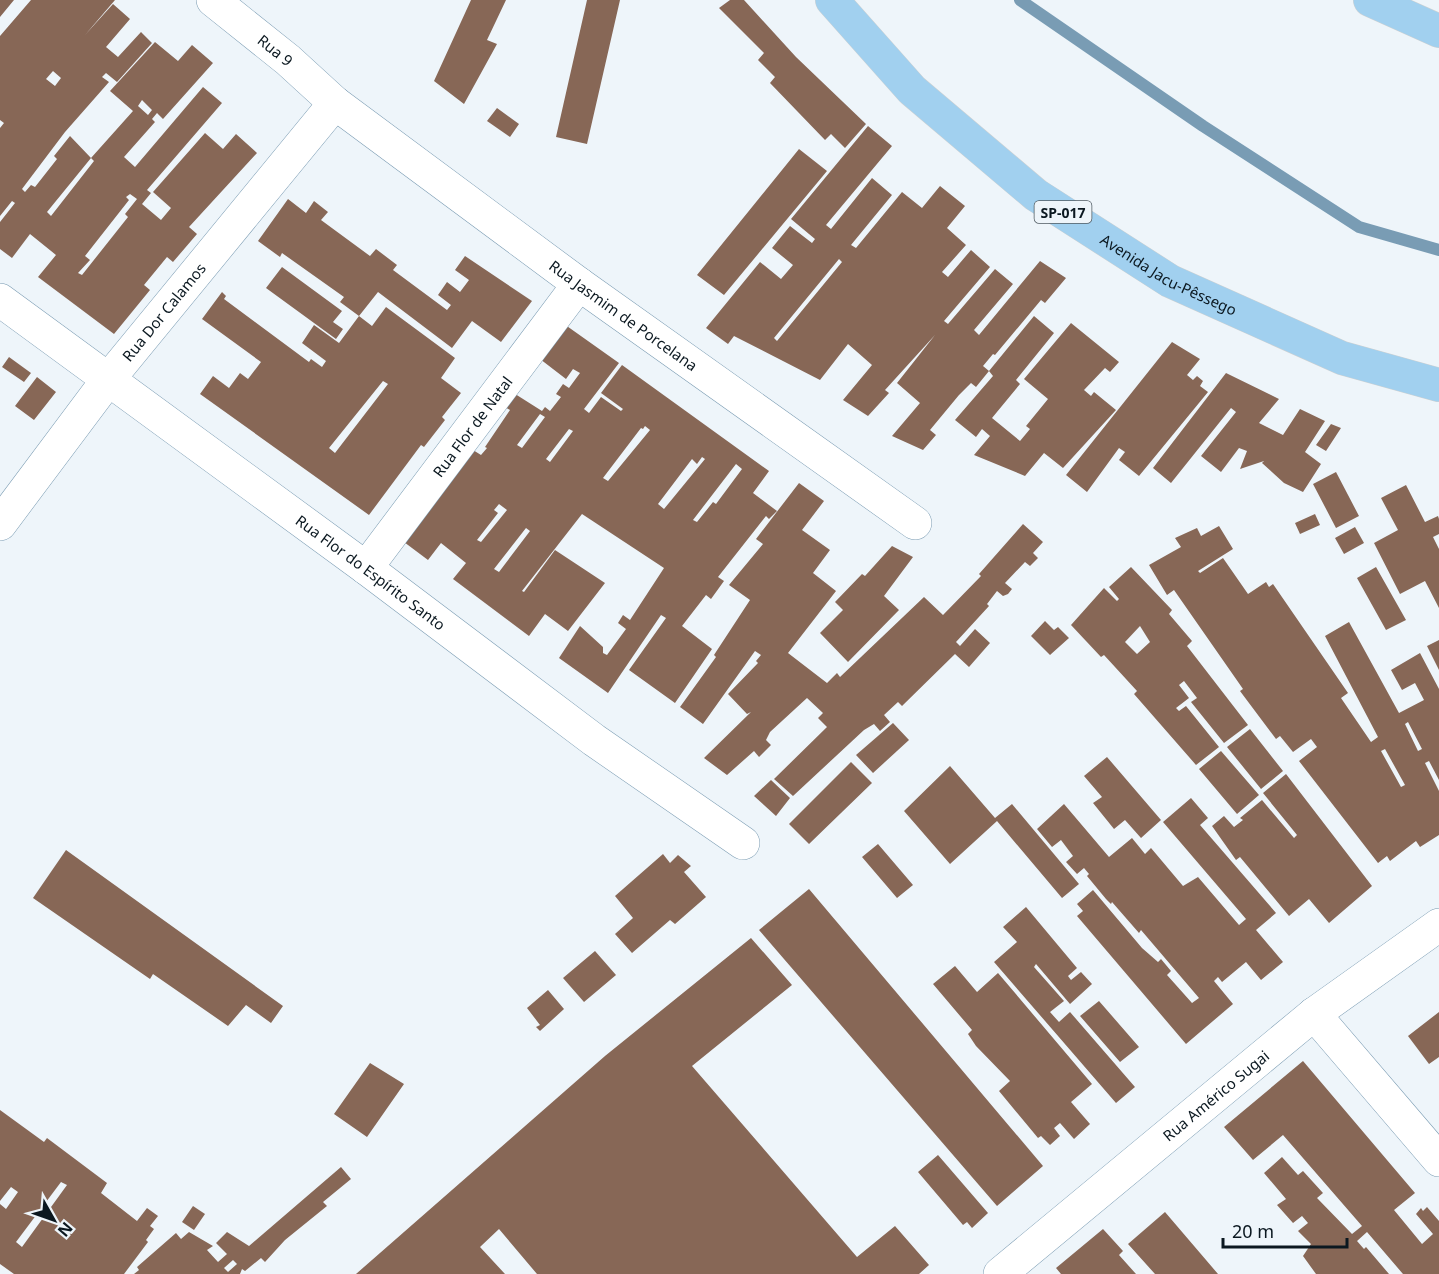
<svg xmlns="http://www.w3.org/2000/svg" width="1439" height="1274" viewBox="0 0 1439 1274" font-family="'Noto Sans',sans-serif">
<rect width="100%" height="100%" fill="#eef5fa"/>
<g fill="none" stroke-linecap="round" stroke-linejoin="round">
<path stroke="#799cb4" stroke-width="12" d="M1020,0L1203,126L1359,227L1439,250"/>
</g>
<path fill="#876756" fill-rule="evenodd" d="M0,0H14L0,17Z
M31,0H115L85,35L113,4L130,19L106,47L118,57L141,32L152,43L117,82L106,73L102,77L109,82L65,132L22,189L25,192L31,185L35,187L57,159L54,156L70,136L91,158L47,212L51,216L94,161L91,158L133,111L110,91L155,42L178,61L192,45L213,63L163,119L157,113L152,119L155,122L124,157L135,167L203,87L222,103L147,190L151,193L142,204L161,220L171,208L153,192L205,133L223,149L236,134L257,153L189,227L197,234L173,262L167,257L144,285L150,290L114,334L38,277L56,255L30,234L12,258L0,249V222L15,203L12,201L0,216V128L4,123L0,120V36ZM53,71L61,78L55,86L46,79ZM142,100L152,110L148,115L138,106ZM130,194L137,199L125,214L128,217L82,275L78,273L90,260L85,256L129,200L126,197Z
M471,0H506L487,40L497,44L464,104L434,81Z
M587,0H620L587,144L556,137Z
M730,0H744L796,57L866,124L845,148L831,134L825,140L770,83L775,77L758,60L764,53L719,8Z
M497,108L519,124L510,137L487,121Z
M868,126L892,146L826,225L831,229L872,178L892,195L851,245L856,248L902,192L922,208L940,186L965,206L947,228L966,245L942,272L948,277L971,250L990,267L944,321L948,324L995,269L1013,284L974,330L979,335L1040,261L1066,278L1045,303L1041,300L995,355L993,354L983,366L989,371L1034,316L1054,333L1016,380L1020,384L992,418L1020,441L1030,429L1026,426L1048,399L1024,379L1071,323L1119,362L1110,372L1105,368L1084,390L1091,396L1094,392L1116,410L1063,468L1044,453L1025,476L974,455L990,436L982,429L976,437L955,420L993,376L989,371L976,387L971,383L959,395L930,430L936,435L923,450L892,436L920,403L897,383L935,335L885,390L889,393L868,416L843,400L872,365L848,344L820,380L734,336L728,344L706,328L760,262L781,279L793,265L772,248L790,226L812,243L815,239L791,219ZM839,259L842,262L777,341L774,338Z
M799,149L827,171L724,295L697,275Z
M288,199L306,213L314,201L328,212L321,220L370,256L376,249L397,265L393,270L447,310L451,305L438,295L447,282L460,292L469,280L455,270L465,256L532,301L501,342L472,321L452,348L378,292L359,316L340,302L344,297L282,253L280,257L258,241Z
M282,267L342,311L333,322L343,329L336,339L266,288Z
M222,292L226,296L224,299L309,362L311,359L322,367L326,361L302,343L314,325L339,343L359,316L372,326L386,307L455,358L441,378L461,393L442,417L445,420L424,447L421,445L369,515L200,394L213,376L229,388L240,373L248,379L261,362L202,319ZM383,381L388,384L335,453L329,448Z
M564,324L619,363L584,409L589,413L601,397L621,411L623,409L601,393L622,365L769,471L753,493L777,511L769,519L766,516L718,577L724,581L711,599L706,595L682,626L712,649L675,703L629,670L666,618L661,615L608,693L559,658L580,626L603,647V653L607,655L626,629L618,623L623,615L630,620L664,568L582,514L522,591L524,592L555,550L605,583L568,631L545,614L529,636L453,579L466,563L441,543L428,560L404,542L473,450L481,455L487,448L485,447L510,410L503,406L512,392L542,411L545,407L550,411L561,397L556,394L563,384L569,388L580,373L573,369L566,379L540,359ZM540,414L545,417L522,448L517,445ZM645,426L650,430L608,481L603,478L641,428L643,429ZM569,429L573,431L550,462L546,459ZM702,457L705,459L664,509L658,504L692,459L697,464ZM736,464L742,469L716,504L713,502L697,522L693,520ZM499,504L507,510L481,542L477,540L498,513L494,510ZM526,528L530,531L499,572L494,569Z
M1172,342L1200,359L1187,375L1193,380L1197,376L1203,381L1200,386L1208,392L1139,476L1119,460L1125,452L1119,448L1087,492L1066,475Z
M9,357L31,373L24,382L2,367Z
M1226,373L1279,399L1259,423L1283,435L1300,409L1325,421L1305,452L1321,464L1303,492L1284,483L1262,463L1264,461L1240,469L1247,451L1239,448L1221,472L1201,456L1236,412L1231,408L1171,483L1153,468Z
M37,377L56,392L34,420L15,406Z
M1331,424L1341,428L1326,451L1316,445Z
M1336,472L1359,516L1336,528L1313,484Z
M799,483L824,501L802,530L830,550L813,573L836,591L788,653L827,683L837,673L840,677L924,597L943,615L981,576L979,574L1023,524L1043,542L1033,553L1038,558L1030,566L1025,562L1005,583L1012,589L1008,594L1003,596L997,591L987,604L989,606L956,642L960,646L975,629L990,643L969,667L955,654L902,706L898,702L884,715L890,722L880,731L874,724L864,730L793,796L774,779L827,727L818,718L823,713L807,698L770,732L766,740L771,745L759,757L754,751L727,775L704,758L751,712L747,714L728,694L758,663L756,661L761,655L755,651L703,724L680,707L716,657L714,655L750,600L729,585L763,544L756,539Z
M1406,485L1425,522L1438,516L1439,519V534L1433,537L1439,549V608L1425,581L1400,594L1374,543L1398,530L1381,498Z
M1315,514L1320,525L1300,534L1295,523Z
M1219,526L1233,549L1198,571L1200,573L1223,558L1248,594L1266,582L1269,587L1273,584L1348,693L1341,698L1371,742L1378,737L1325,636L1349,622L1399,713L1424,700L1415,683L1402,690L1391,670L1420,653L1439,689V780L1429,761L1425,763L1439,791V835L1420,847L1416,841L1390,861L1387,856L1378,863L1299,761L1317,747L1311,739L1293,752L1280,736L1276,739L1240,691L1243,689L1174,590L1167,595L1149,565L1181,547L1175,538L1197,528L1201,536ZM1408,722L1422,749L1418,751L1405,724ZM1385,749L1405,785L1401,787L1381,751Z
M1355,527L1364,543L1344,554L1335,538Z
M892,546L913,557L884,596L899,610L848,662L820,633L843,610L835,602L862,574L865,576Z
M1131,567L1172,610L1169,614L1192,641L1187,646L1248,725L1224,743L1191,702L1197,698L1184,681L1179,685L1189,698L1176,708L1179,711L1186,706L1219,747L1196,765L1134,694L1137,691L1104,655L1101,657L1071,625L1104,588L1117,601L1119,599L1109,587ZM1140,626L1150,642L1137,654L1125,642Z
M1376,567L1406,620L1386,630L1357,578Z
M1045,621L1054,630L1058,627L1069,638L1050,655L1031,636Z
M1439,640V670L1427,646Z
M893,723L909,740L873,773L856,755Z
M1250,729L1283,771L1261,789L1227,747Z
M1221,751L1259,795L1237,814L1199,769Z
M1107,757L1161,820L1141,838L1125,820L1114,829L1093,803L1102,797L1084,776Z
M851,762L872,783L809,844L789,824Z
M950,766L995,818L1012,804L1079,884L1062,898L997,821L950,864L904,811Z
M1286,774L1372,886L1329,923L1309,899L1289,916L1240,857L1236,860L1212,826L1224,816L1234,827L1243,820L1240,818L1262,800L1294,838L1297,835L1263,793Z
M771,780L790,798L776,816L754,796Z
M1191,798L1208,818L1200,825L1276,913L1256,930L1283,962L1261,980L1246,962L1222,982L1218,977L1214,981L1233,1004L1186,1044L1077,916L1083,911L1077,904L1093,890L1142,948L1158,962L1161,959L1171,971L1167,975L1192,1003L1199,998L1141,930L1139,933L1112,902L1111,904L1106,899L1087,876L1089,874L1084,868L1077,874L1066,862L1073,856L1061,840L1052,847L1037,829L1064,804L1109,857L1132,838L1145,854L1151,848L1183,886L1198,877L1239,925L1246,919L1163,822Z
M878,844L913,885L897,898L862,857Z
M66,850L283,1006L271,1023L246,1005L228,1026L153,974L150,979L33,898Z
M663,854L670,863L678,855L691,866L684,872L706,897L675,924L670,920L632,953L615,934L633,918L615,896Z
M809,889L1043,1166L997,1206L759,930Z
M1026,907L1077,968L1068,976L1071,980L1081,972L1092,984L1070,1004L1036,964L1034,967L1064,1001L1050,1012L1059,1022L1070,1012L1135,1087L1116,1103L994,962L1017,942L1003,927Z
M751,938L792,985L692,1066L857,1257L895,1226L929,1265L919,1274H537L499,1229L480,1247L505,1274H356L605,1056Z
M595,951L616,975L584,1002L563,978Z
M955,966L977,992L998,973L1092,1084L1071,1102L1090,1124L1074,1139L1060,1123L1054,1128L1060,1136L1050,1145L1041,1136L1038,1138L999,1091L1010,1081L976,1046L968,1034L972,1030L933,984Z
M548,990L564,1009L540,1031L536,1027L540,1025L527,1008Z
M1099,1001L1139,1047L1120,1062L1080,1016Z
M1439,1012V1057L1429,1064L1408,1036Z
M1303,1061L1415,1193L1394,1210L1422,1244L1433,1234L1416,1214L1421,1208L1423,1211L1427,1207L1439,1221V1274H1403L1367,1232L1357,1241L1364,1249L1366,1247L1389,1274H1316L1303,1256L1311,1244L1298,1231L1308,1223L1302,1216L1293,1223L1277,1205L1286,1199L1264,1173L1282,1157L1298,1175L1303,1171L1323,1193L1317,1198L1352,1234L1362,1226L1283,1135L1253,1160L1224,1127Z
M370,1063L404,1084L367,1137L334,1114Z
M0,1110L44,1142L47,1138L107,1183L101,1193L137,1221L147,1208L158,1216L150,1226L154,1229L146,1240L148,1242L124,1274H14L0,1264V1204L6,1209L18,1192L11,1187L0,1201ZM61,1182L67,1185L22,1247L16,1242Z
M938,1155L988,1213L972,1228L967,1222L963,1225L918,1172Z
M341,1167L351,1179L323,1202L327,1206L285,1240L265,1262L261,1258L245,1271L242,1269L240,1274H134L139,1270L137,1267L176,1233L181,1239L189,1232L213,1246L207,1250L218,1262L227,1254L216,1243L227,1232L249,1246ZM233,1260L237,1264L228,1272L224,1268Z
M193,1206L205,1214L194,1230L182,1222Z
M1165,1212L1218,1274H1155L1128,1244Z
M1103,1229L1123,1251L1119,1255L1136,1274H1061L1056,1268Z"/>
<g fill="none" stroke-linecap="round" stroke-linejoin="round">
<g stroke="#7b9cb3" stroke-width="34">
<g id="minor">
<path id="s1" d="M213,0L288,60L335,103L579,284L915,523"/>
<path id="s2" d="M0,300L366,568L594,740L743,843"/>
<path id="s3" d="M0,524L107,381L335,103"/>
<path id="s4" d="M366,568L579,284"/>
<path d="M1314,1014L1439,1160"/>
<path id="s5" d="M1000,1274L1314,1014L1439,925"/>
</g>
</g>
<g stroke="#ced1d2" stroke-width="34">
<g id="highway">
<path id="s6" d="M832,0L912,90L1036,195L1170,281L1342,358L1439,385"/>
<path d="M1370,0L1439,31"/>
</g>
</g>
<use href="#minor" stroke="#fff" stroke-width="33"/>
<use href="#highway" stroke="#a1d0ef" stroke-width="33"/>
</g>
<g text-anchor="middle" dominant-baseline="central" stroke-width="4.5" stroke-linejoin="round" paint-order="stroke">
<rect fill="#eef5fa" stroke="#4f5a61" stroke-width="1.5" x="1034.5" y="201" width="57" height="22" rx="4.5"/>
<g font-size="14" font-weight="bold" fill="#0b1820">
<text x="1063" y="212">SP-017</text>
</g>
<g font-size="15" fill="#0b1820" stroke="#eef5fa">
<text stroke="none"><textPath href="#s1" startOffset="80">Rua 9</textPath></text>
<text stroke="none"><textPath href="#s6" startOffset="438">Avenida Jacu-Pêssego</textPath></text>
<text stroke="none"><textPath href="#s3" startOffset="268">Rua Dor Calamos</textPath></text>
<text stroke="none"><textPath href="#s1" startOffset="518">Rua Jasmim de Porcelana</textPath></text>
<text stroke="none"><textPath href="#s4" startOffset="177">Rua Flor de Natal</textPath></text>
<text stroke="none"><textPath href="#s2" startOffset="460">Rua Flor do Espírito Santo</textPath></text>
<text stroke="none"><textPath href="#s5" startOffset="280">Rua Américo Sugai</textPath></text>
</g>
</g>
<g transform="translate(54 1220) rotate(130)" stroke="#eef5fa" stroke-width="4.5" paint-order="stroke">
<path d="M0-4.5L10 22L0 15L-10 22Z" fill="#0b1820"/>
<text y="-9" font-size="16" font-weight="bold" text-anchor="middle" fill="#0b1820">N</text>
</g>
<path d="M1223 1238v9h124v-9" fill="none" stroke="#0b1820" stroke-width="3"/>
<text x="1232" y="1238" font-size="18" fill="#0b1820" stroke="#eef5fa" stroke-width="4.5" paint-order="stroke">20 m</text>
</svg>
